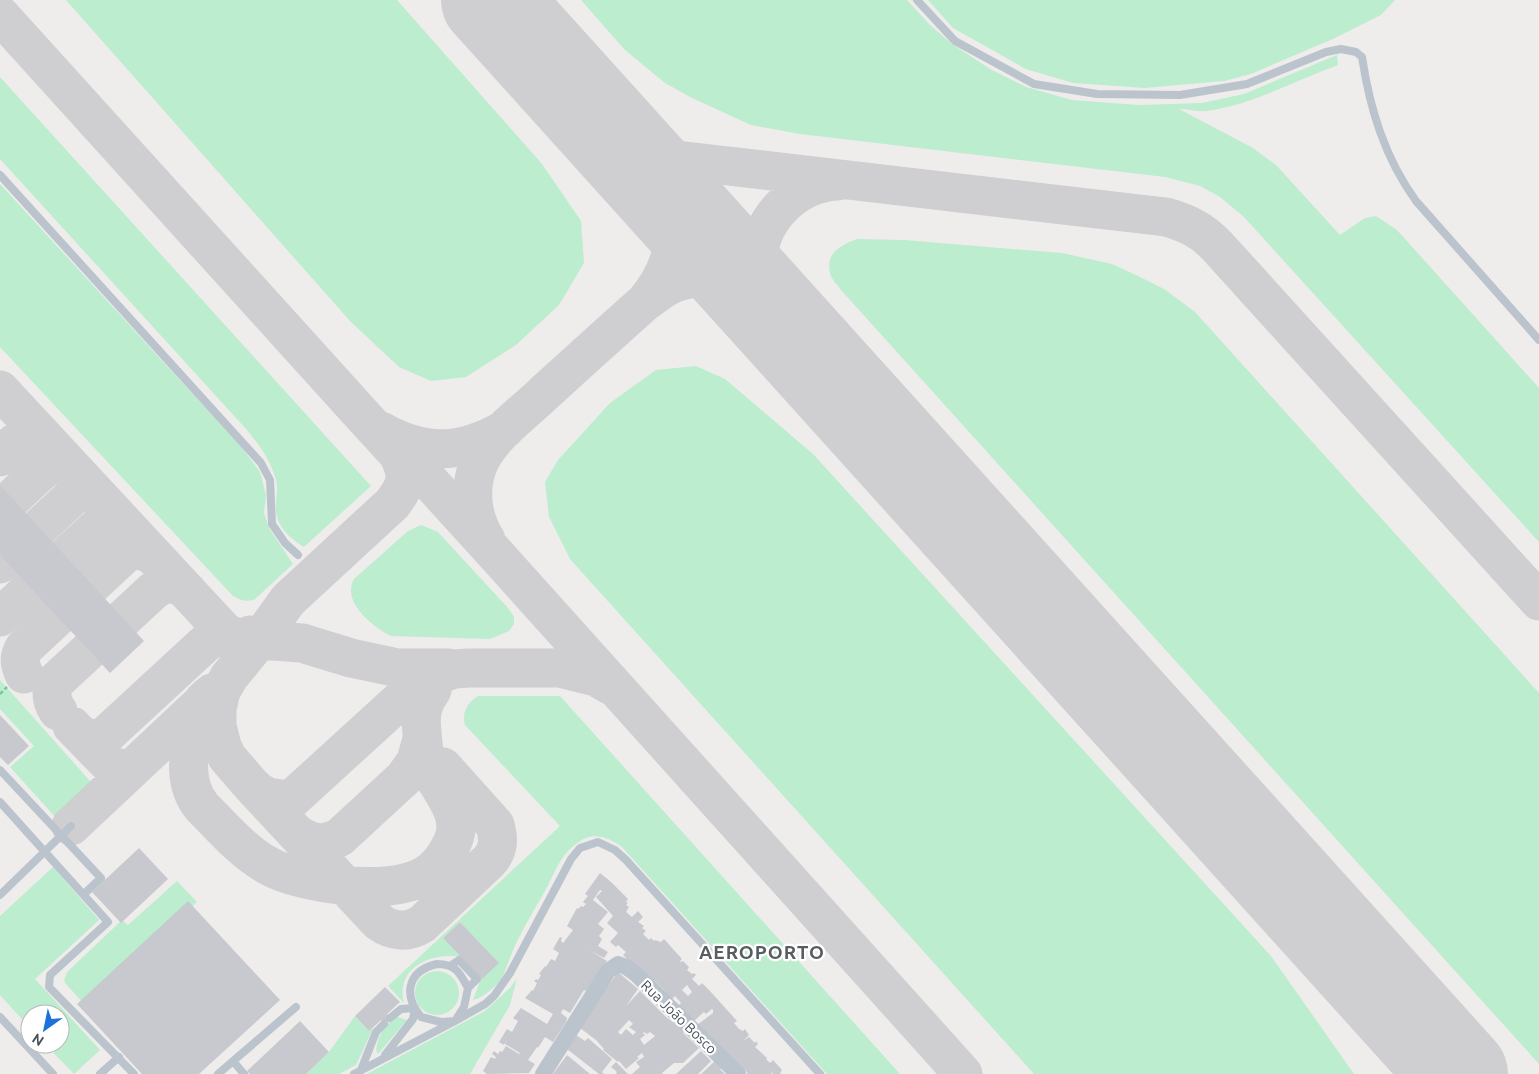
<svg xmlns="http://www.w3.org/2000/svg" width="1539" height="1074" viewBox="0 0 1539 1074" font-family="Ubuntu,sans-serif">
<rect width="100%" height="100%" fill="#efecec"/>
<path fill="#bbedce" d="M66,0H397L542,164L581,221L584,263L559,305L516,345L466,377L431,381L399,367L350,321Z
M581,0H907L930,25L952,44L990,69L1026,87L1072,100L1139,105L1202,103L1244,94L1337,55L1338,65C1295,80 1253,105 1206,111C1197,112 1188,109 1179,109L1253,148L1276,165L1340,235L1365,218L1376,216L1397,230L1539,388V542L1244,217L1220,197L1200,186L1165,177L800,134L751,125L692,98L665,83L625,50Z
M928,0H1395L1381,15L1335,38L1251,74L1224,81L1145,88L1073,83L1026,69L953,28Z
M0,77L371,486L304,547C291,539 277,527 276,511C275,501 279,490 276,480C270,459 261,448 247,430L0,159Z
M0,184L243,449L260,472L266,495L264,513L269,528L293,564L254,600C245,602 240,600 233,596L0,347Z
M857,239L904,240L1062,253L1112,264L1138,276L1164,289L1195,312L1539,693V1064L841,290C838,285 831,279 830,273C825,252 842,245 857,239Z
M696,366L725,379L813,454L1271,956L1354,1074H1034L570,559L549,517L545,482L558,460L610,403L656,370Z
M421,525L438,532L508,608L514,617V624L509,631L490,639L391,636C373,627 341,602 354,579L408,531Z
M0,680L90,781V786L88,790L57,819L10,767L34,746L0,709Z
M478,696H560L900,1074H827L622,847C613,840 598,833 586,838C580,840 573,846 568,851C558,862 552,878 545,891C533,912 520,933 511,955C507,965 505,975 498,983C491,990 482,998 473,1000L481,978L499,963L460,922L443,938L461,957C432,952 395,967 404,1003L388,986L560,826L465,725C462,712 467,703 478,696Z
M53,867L99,920L35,979L100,1050L74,1074L45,1044H60V1014H30V1028L0,995V916Z
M177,881L197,902L84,1004L66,984L64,981L67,972L122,920L128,925Z
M415 993a22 22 0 1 1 44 0a22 22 0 1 1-44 0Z
M517,978L510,1005L470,1074H367L485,1011L510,988Z
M355,1016L369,1031L374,1026L356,1065L339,1074H306L329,1052Z
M395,1016L407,1020L378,1054L376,1050C378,1035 385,1026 395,1016Z"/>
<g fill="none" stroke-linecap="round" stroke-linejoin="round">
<path stroke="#cfcfd2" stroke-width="39" d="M0,15L364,417L398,454L431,483L500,559L963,1074
M613,136L629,147L659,158L1166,217C1187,223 1202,230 1217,246L1539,601
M620,145L665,199C683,234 670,272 646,301
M776,314C766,299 757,280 758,261C759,219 796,183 837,181
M0,390L223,630C232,637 239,640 250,635
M381,431C425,456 462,454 505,429
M398,454C409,476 407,485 392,504L288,600L260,639L229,677L221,691L217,709V726L222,746L227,757L252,786L259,792L268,797L281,799L293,798L418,684L437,675L454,669L469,668H560L596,677L610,685
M0,457C12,445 29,425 47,441
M0,510C10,501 42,468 52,465C60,462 67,465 74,470
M486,540C472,517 468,489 479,463C491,436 520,416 541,396C575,365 610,333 645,302C655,295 664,287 675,283C698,274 730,278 750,293C761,302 771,313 781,322
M0,564L73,496C83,490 92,492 101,499
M0,617L102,523C113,520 120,522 129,529
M24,674C20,665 18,658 24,648L124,555C137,546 147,551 158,560
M212,693C208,696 203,700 201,704C197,711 196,720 194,727C188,755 183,784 202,807C222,827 241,850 267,865C301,885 389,896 424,876C438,868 447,855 453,841C464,816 442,793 431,772C424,759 423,746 422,732C420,716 422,703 432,690
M58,711C51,701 50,693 55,682L153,591C165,581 177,582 188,592
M72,726L111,766L125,769L133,767
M80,734C89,740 96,740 106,735L209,640L216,637L302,643L351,658L398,668H448
M252,786L379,922C393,932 408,933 422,924L489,861C499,850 499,839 495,825L443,767
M71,826L202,703
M297,834C312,844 325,846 340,837L404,778L416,761L422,739V733
M1408,1018L1436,1055L1445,1074"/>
<path stroke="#cfcfd2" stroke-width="98" d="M490,0L1459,1074"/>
</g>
<path fill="#c7c9cf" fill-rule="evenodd" d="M0,485L144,641L110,673L0,555Z
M0,715L29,746L8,765L0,757Z
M139,848L168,879L121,923L92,892Z
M600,873L611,882L628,899L626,902L628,903L626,905L629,907L626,912L632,917L638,911L643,917L638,922L644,926L642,928L646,931L643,934L649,940L651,938L654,941L655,940L661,942L664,939L682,959L680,961L681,962L683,961L689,967L687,970L692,974L694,973L696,975L692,979L699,986L702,983L710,991L737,1021L734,1023L739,1029L743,1031L745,1029L749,1035L743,1041L749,1037L755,1043L756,1041L758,1044L755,1047L767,1058L766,1059L770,1063L773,1060L782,1070L780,1073L781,1074H772L774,1070L771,1074H746L748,1073L697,1025L713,1013V1010L712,1009L706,1014L704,1012L694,1021L677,1007L681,1003L675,996L670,1001L662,994L665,991L655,981L652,983L623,955L626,952L618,945L616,947L610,942L618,933L607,923L613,916L596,897L602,891L600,890L593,900L608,912L598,924L604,929L599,936L602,939L598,946L608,952L604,958L589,950L607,961L602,968L587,992L584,990L570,1013L563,1009L561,1013L567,1018L566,1022L553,1042L545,1037L538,1048L537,1047L528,1060L535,1064L529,1073L487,1074L483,1071L491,1057L495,1059L496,1057L492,1054L494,1051L498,1054L500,1051L502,1052L506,1046L519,1054L520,1053L505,1044L507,1039L504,1045L499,1042L507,1029L512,1032L518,1021L513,1018L521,1008L547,1024L553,1014L525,998L532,990L533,991L537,983L534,981L536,979L538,980L541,975L539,974L545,966L546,967L551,959L555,961L559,953L553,949L560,937L562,938L561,941L563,943L573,930L567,926L577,908L578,909L581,906L583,907L586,904L583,902L588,896L585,894ZM687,985L692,992L688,996L682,990Z
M188,901L280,1000L199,1074H142L77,1004Z
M460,922L499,963L482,979L443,938Z
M618,972L638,989L626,1006L640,991L666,1017L685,1031L683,1033L699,1048L683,1063H674L662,1073L663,1074H632L640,1067L636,1062L644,1057L642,1053L637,1057L639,1058L626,1069L619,1061L618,1062L603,1050L604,1049L596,1040L580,1028L609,982L610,983ZM629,1020L633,1024L629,1027L636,1032L633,1035L626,1029L621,1035L618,1032ZM644,1032L647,1034L650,1032L655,1036L644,1045L640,1039L645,1035L643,1033Z
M385,987L400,1002L387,1014L391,1019L385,1025L381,1020L369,1031L355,1016Z
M300,1021L329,1052L306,1074H250L247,1071Z
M576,1035L585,1041L588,1038L612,1059L602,1072L604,1074H599L567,1049Z
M701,1051L711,1061L698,1074H676Z
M567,1055L590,1074H553Z
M715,1061L722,1068L720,1069L725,1074H701Z
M616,1062L628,1074H616L617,1072L611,1067Z"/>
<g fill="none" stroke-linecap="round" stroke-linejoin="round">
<path stroke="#74c99f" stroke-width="2.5" stroke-dasharray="4 2.5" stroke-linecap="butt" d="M0,694L7,687"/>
<path stroke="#bbc4cc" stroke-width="8" d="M917,0L955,41L1034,84L1097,94L1180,95L1247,84L1326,52L1341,49L1356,52L1362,57C1370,110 1385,158 1416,201L1539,340
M0,175L261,463L270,480L272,524L285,543L298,555
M0,770L101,878L84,894
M0,802L108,922L50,975L49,987L134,1074
M0,895L71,826
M437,964C456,964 460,973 468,988L464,1007L455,1021L441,1022L421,1017C403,995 407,971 437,964Z
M450,966L459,960L477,979L468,988
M0,1017L53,1074
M385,1055L413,1019L415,1008L401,1009L390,1018
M233,1061L244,1074
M361,1070L376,1032L384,1024
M100,1074L119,1057
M218,1074L296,1007
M354,1074L455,1021L485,1004L494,996L510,973L571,859L580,848L598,842L615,850L626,860L820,1074"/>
<path stroke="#bbc4cc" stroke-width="16" d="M543,1074L608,971L618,964L626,967L636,974L738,1074"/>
</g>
<g text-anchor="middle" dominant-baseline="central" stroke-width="4.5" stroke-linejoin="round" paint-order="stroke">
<g font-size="14" fill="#465059" stroke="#fff">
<text transform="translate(679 1017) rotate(44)">Rua João Bosco</text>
</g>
<g font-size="19" font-weight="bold" letter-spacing="1" fill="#595d61" stroke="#fff">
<text x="762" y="952">AEROPORTO</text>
</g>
</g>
<g transform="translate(45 1029) rotate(213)"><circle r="24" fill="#ffffff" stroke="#b5b9bd"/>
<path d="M0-4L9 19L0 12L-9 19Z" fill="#1e71d8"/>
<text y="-8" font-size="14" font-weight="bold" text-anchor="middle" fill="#465059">N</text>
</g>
</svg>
